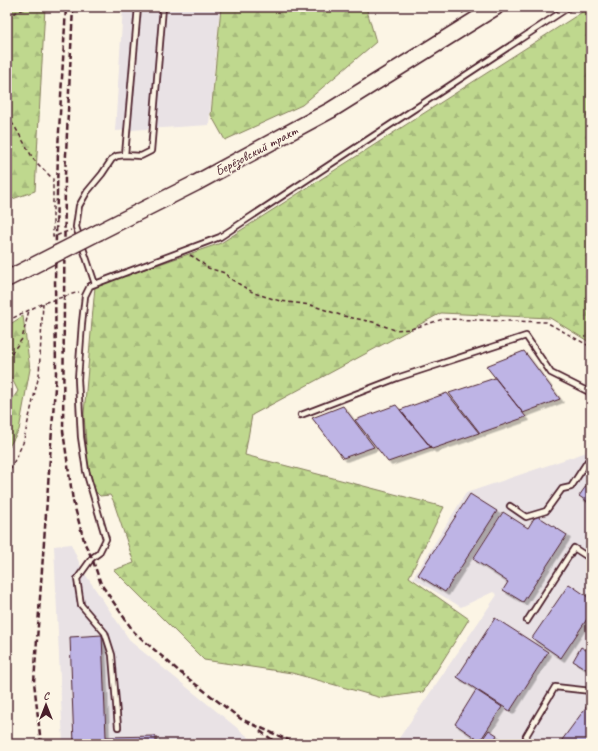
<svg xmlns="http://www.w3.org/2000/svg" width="598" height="751" viewBox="0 0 598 751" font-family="Caveat,sans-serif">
<defs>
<pattern id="forest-firs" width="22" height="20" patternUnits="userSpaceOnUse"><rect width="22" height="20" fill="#bfd88e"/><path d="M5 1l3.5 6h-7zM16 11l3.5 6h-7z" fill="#a6b97b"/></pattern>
<filter id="shadow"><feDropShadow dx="3.5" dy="3.5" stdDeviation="0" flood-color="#0004"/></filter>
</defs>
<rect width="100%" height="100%" fill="#fcf5e5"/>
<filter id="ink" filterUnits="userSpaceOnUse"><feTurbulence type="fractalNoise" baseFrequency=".025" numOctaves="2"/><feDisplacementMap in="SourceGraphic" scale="8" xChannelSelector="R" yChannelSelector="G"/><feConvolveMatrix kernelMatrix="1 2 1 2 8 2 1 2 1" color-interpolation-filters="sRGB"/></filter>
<g filter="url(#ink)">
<path fill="#e9e2e5" d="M123,7H220L209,125L115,131Z
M591,447V744H395L497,595L493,592L461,607L413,578L466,493L587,452Z
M71,544L83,571L131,642L257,744H63L54,546Z"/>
<path fill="url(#forest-firs)" stroke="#847c5c" d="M7,7H45L35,191L7,201V22L9,20L7,16Z
M221,7H366L376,42L302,105L225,140L211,115Z
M590,7H591V343L550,318L441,313L252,415L245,455L444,507L409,577L469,619L423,692L382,698L292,673L204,660L114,570L134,563L113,500L110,495L100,496L95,491L87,459L84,414L95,286L221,243Z
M23,316L30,369L19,430L7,450V407L18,391L9,373L7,374V326Z"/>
<path fill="#beb4e5" stroke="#4a1f2b" filter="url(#shadow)" d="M524,351L560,399L523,413L486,366Z
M495,378L526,417L480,433L449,393Z
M447,393L479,433L432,449L400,410Z
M396,405L431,447L388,462L355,420Z
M343,406L374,447L343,458L312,418Z
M591,479V504L579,496Z
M470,494L497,511L445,592L418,575Z
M503,512L528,528L536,515L567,535L523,602L503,590L508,582L473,559Z
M569,584L591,599V613L561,658L532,638Z
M495,618L548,652L510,711L457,677Z
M102,635L106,737L156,736V744H74L70,637Z
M581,647L591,653V672L573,661Z
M476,690L502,707L480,741L455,724Z
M587,706L591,709V744H559Z
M489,730L497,735L492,744H479Z"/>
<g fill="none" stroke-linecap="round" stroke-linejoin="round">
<g stroke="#4a1f2b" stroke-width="8">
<path id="lane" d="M138,7L125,155L141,156L151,151L163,7
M95,284L76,227L79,206L87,192L102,174L112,159L117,156L125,155
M301,415L397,378L526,336L551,373L591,393
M510,506L526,517L546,511L562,489L571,487L591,456
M527,621L574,548L591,559
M118,727L112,655L105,633L81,605L77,579L92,558L99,553L106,539L86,471L81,437L78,379L82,323L85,296L90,286L95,284L220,237L569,7
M526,736L555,687L591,691"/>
</g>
<g stroke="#4a1f2b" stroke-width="18">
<path id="primary" d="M99,232L196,183L331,110L496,7"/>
</g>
<path stroke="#4a1f2b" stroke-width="1.5" stroke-dasharray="4 3" stroke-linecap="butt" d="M462,13L472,7
M7,16L27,8H54
M7,117L15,127L34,160L53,179V237L71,230
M190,255L197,259L208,268L225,273L229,278L254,293L280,301L311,305L343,316L373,322L395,330L411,329L443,319L546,322L591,347
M7,321L43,303L79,292
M7,359L22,339L29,310
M7,476L23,443L39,375L43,303"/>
<use href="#lane" stroke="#fcf5e5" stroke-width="4.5"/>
<use href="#primary" stroke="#fcf5e5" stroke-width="15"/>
<path stroke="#4a1f2b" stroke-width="2.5" stroke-dasharray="6 3" stroke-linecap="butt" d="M73,7L65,175L63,431L73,501L85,544L92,558L101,584L134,632L181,673L241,719L297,744
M260,731L278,744
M41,744L34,682L56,373L55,279L58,149L66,7"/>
<g stroke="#4a1f2b" stroke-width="18" stroke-linecap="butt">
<path id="primary-bridge" d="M7,279L99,232"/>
</g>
<use href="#primary-bridge" stroke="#fcf5e5" stroke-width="15"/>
</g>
</g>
<g text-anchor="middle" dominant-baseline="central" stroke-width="3" stroke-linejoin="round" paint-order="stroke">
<g font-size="14" fill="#4a1f2b" stroke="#fcf5e5">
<text transform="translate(256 151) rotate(-28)">Берёзовский тракт</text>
</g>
</g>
<rect width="598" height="751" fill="none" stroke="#fcf5e5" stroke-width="24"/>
<rect x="12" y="12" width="574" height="727" fill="none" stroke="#4a1f2b" stroke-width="1.5" filter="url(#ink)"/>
<g transform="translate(46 705)" stroke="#fcf5e5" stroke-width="3" paint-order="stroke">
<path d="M0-3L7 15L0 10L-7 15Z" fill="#4a1f2b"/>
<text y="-6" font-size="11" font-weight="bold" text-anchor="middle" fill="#4a1f2b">С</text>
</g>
</svg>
